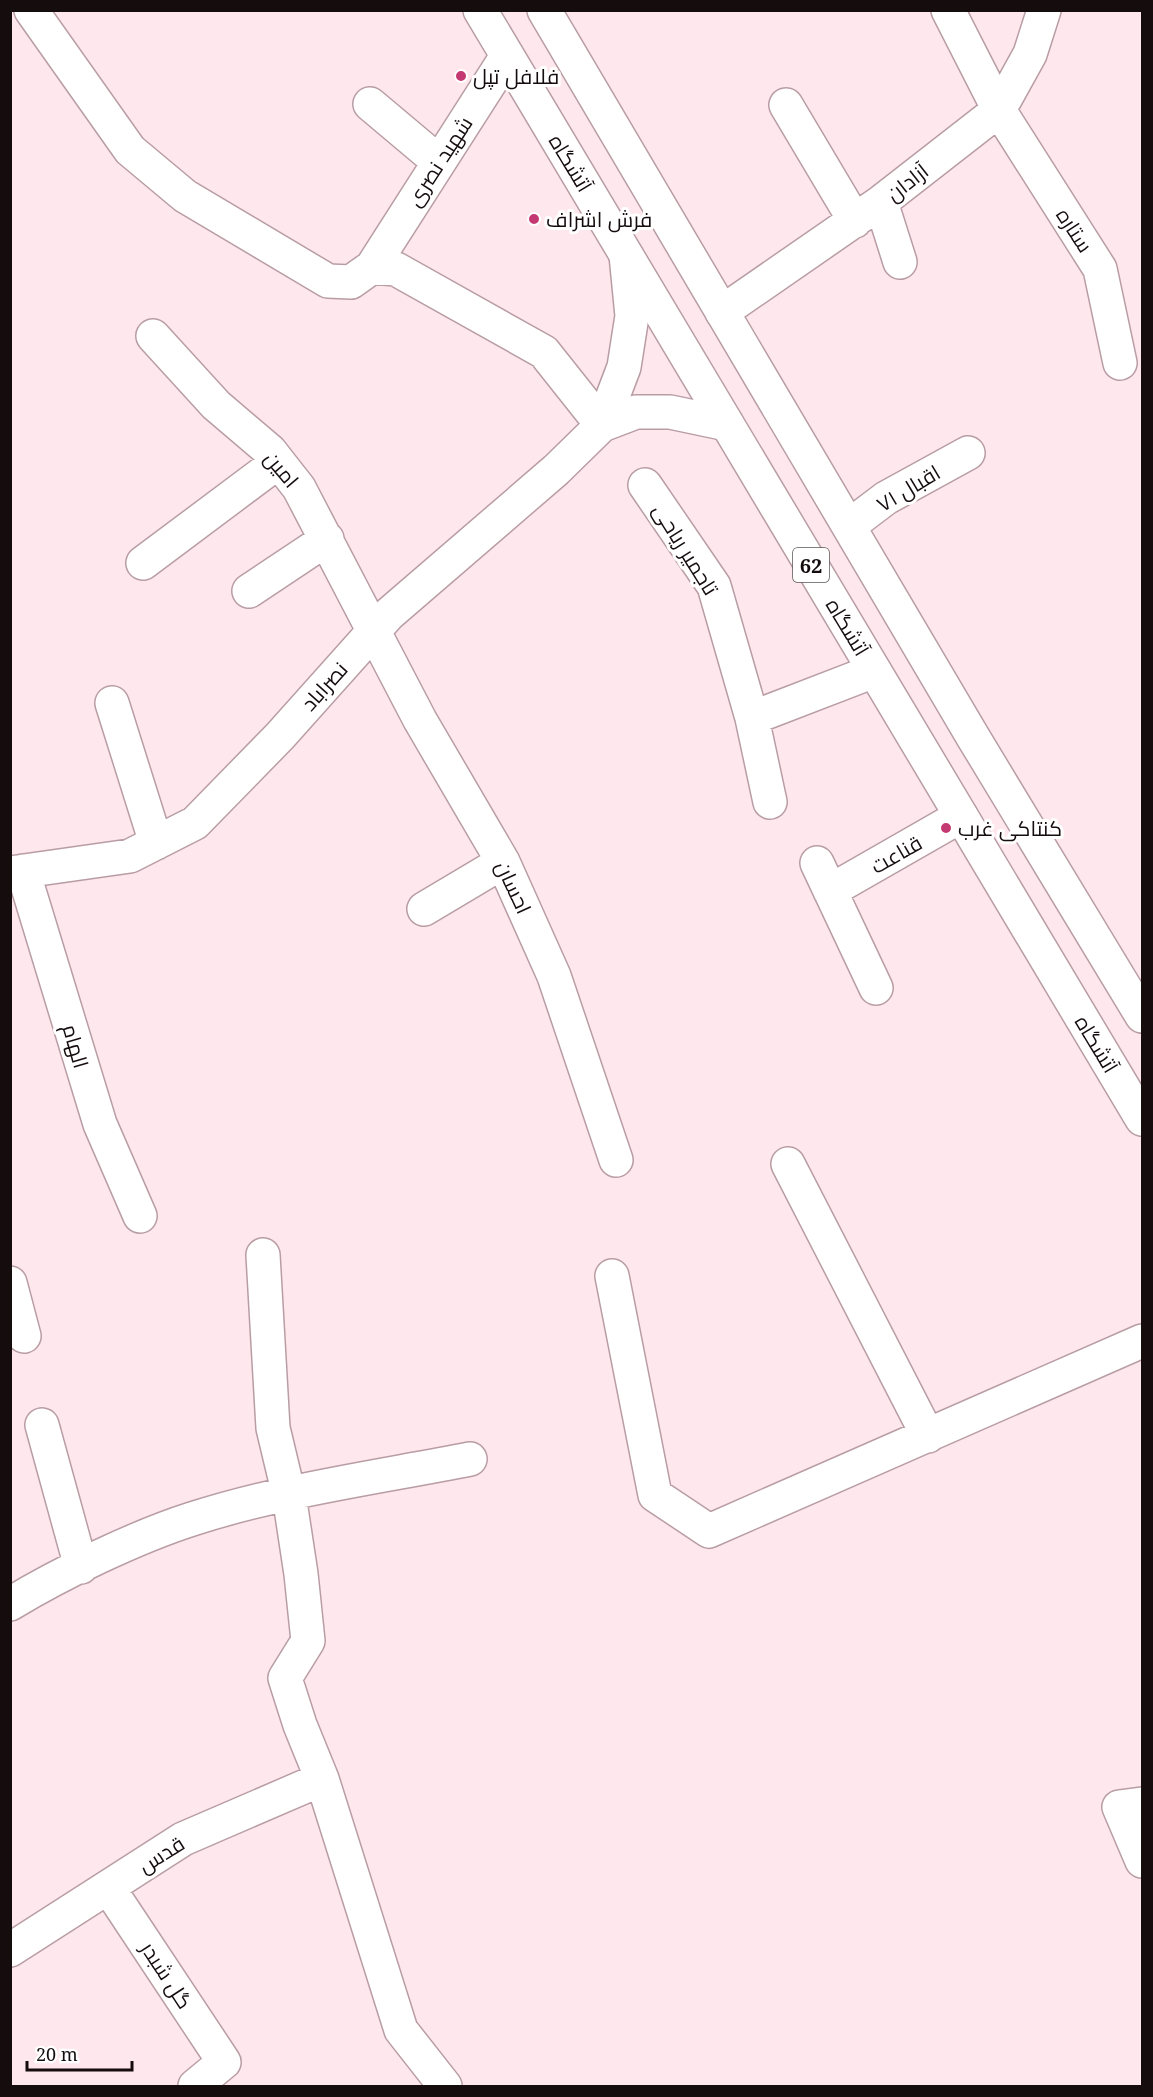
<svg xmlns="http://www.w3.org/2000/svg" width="1153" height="2097" viewBox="0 0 1153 2097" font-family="'Noto Serif',Cairo,serif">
<rect width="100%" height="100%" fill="#fee7ed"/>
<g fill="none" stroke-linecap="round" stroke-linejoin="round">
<g stroke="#b99da5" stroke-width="36">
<path id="minor" d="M31,10L130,150L185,196L328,281L351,282L372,267L396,269L544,352L602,425
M948,10L999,110L1100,269L1120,363
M370,104L439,162
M786,105L855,221
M881,202L900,262
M372,267L507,56
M722,312L881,202L999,110L1030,54L1044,10
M153,336L216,405L270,451L299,488L420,720L503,862L554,976L616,1160
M602,425L624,367L632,316L626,255
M645,485L714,586L752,718L770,802
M849,526L886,498L968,453
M143,563L278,462
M249,591L327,539
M112,703L156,843
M752,718L874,671
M817,863L876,988
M23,871L100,1124L140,1216
M10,873L130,856L195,823L280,736L389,614L556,470L602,425L636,412H670L727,424
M830,891L961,816
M424,909L503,862
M788,1164L928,1436
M263,1255L273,1428L289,1495L301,1574L308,1641L285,1678L300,1725L322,1779L401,2030L445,2086
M612,1276L655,1495L709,1531L1142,1341
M10,1283L24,1336
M42,1425L81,1567
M10,1604C61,1573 136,1537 192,1519C282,1490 378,1477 470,1459
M1142,1804L1119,1807L1142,1861
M108,1887L224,2062L195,2086
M10,1950L183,1839L322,1779"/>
</g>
<g stroke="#b99da5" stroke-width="36">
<path id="major" d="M480,10L1142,1119
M544,10L973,737L1142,1016"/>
</g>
<use href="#minor" stroke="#fff" stroke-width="33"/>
<use href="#major" stroke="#fff" stroke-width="33"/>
</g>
<g fill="#c43971" stroke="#fff" stroke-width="2">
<circle cx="461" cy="76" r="6"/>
<circle cx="534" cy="219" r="6"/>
<circle cx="946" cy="828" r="6"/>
</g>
<g text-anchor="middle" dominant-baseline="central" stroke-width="6" stroke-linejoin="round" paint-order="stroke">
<rect fill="#fff" stroke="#5b5556" stroke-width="1.5" x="793" y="548" width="36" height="34" rx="4.5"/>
<g font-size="20" font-weight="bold" fill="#150c0e">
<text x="811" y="565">62</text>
</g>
<g font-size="21" fill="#150c0e" stroke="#fff" text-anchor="start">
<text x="473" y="76">فلافل تپل</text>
<text x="546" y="219">فرش اشراف</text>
<text x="958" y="828">کنتاکی غرب</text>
</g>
<g font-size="21" fill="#150c0e" stroke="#fff">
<text transform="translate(439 161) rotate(-57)">شهید نصری</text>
<text transform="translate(571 163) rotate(59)">آتشگاه</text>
<text transform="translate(907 182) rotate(-38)">آزادان</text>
<text transform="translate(1075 230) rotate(57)">ستاره</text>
<text transform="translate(282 469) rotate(50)">امین</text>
<text transform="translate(908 488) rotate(-31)">۷۱ اقبال</text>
<text transform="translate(686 549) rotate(58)">تاجمیر ریاحی</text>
<text transform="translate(848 627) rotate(59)">آتشگاه</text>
<text transform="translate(324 686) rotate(-48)">نصراباد</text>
<text transform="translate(896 854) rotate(-30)">قناعت</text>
<text transform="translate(514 887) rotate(65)">احسان</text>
<text transform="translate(1097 1044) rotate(59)">آتشگاه</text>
<text transform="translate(76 1046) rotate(74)">الهام</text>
<text transform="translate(161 1854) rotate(-32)">قدس</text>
<text transform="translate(167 1975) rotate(57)">گل شبدر</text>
</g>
</g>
<rect width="1153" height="2097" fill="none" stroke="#150c0e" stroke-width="24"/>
<path d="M27 2061v9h105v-9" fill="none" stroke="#150c0e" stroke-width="3"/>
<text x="36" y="2061" font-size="18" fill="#150c0e" stroke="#ffffff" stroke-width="4.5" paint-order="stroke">20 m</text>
</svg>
